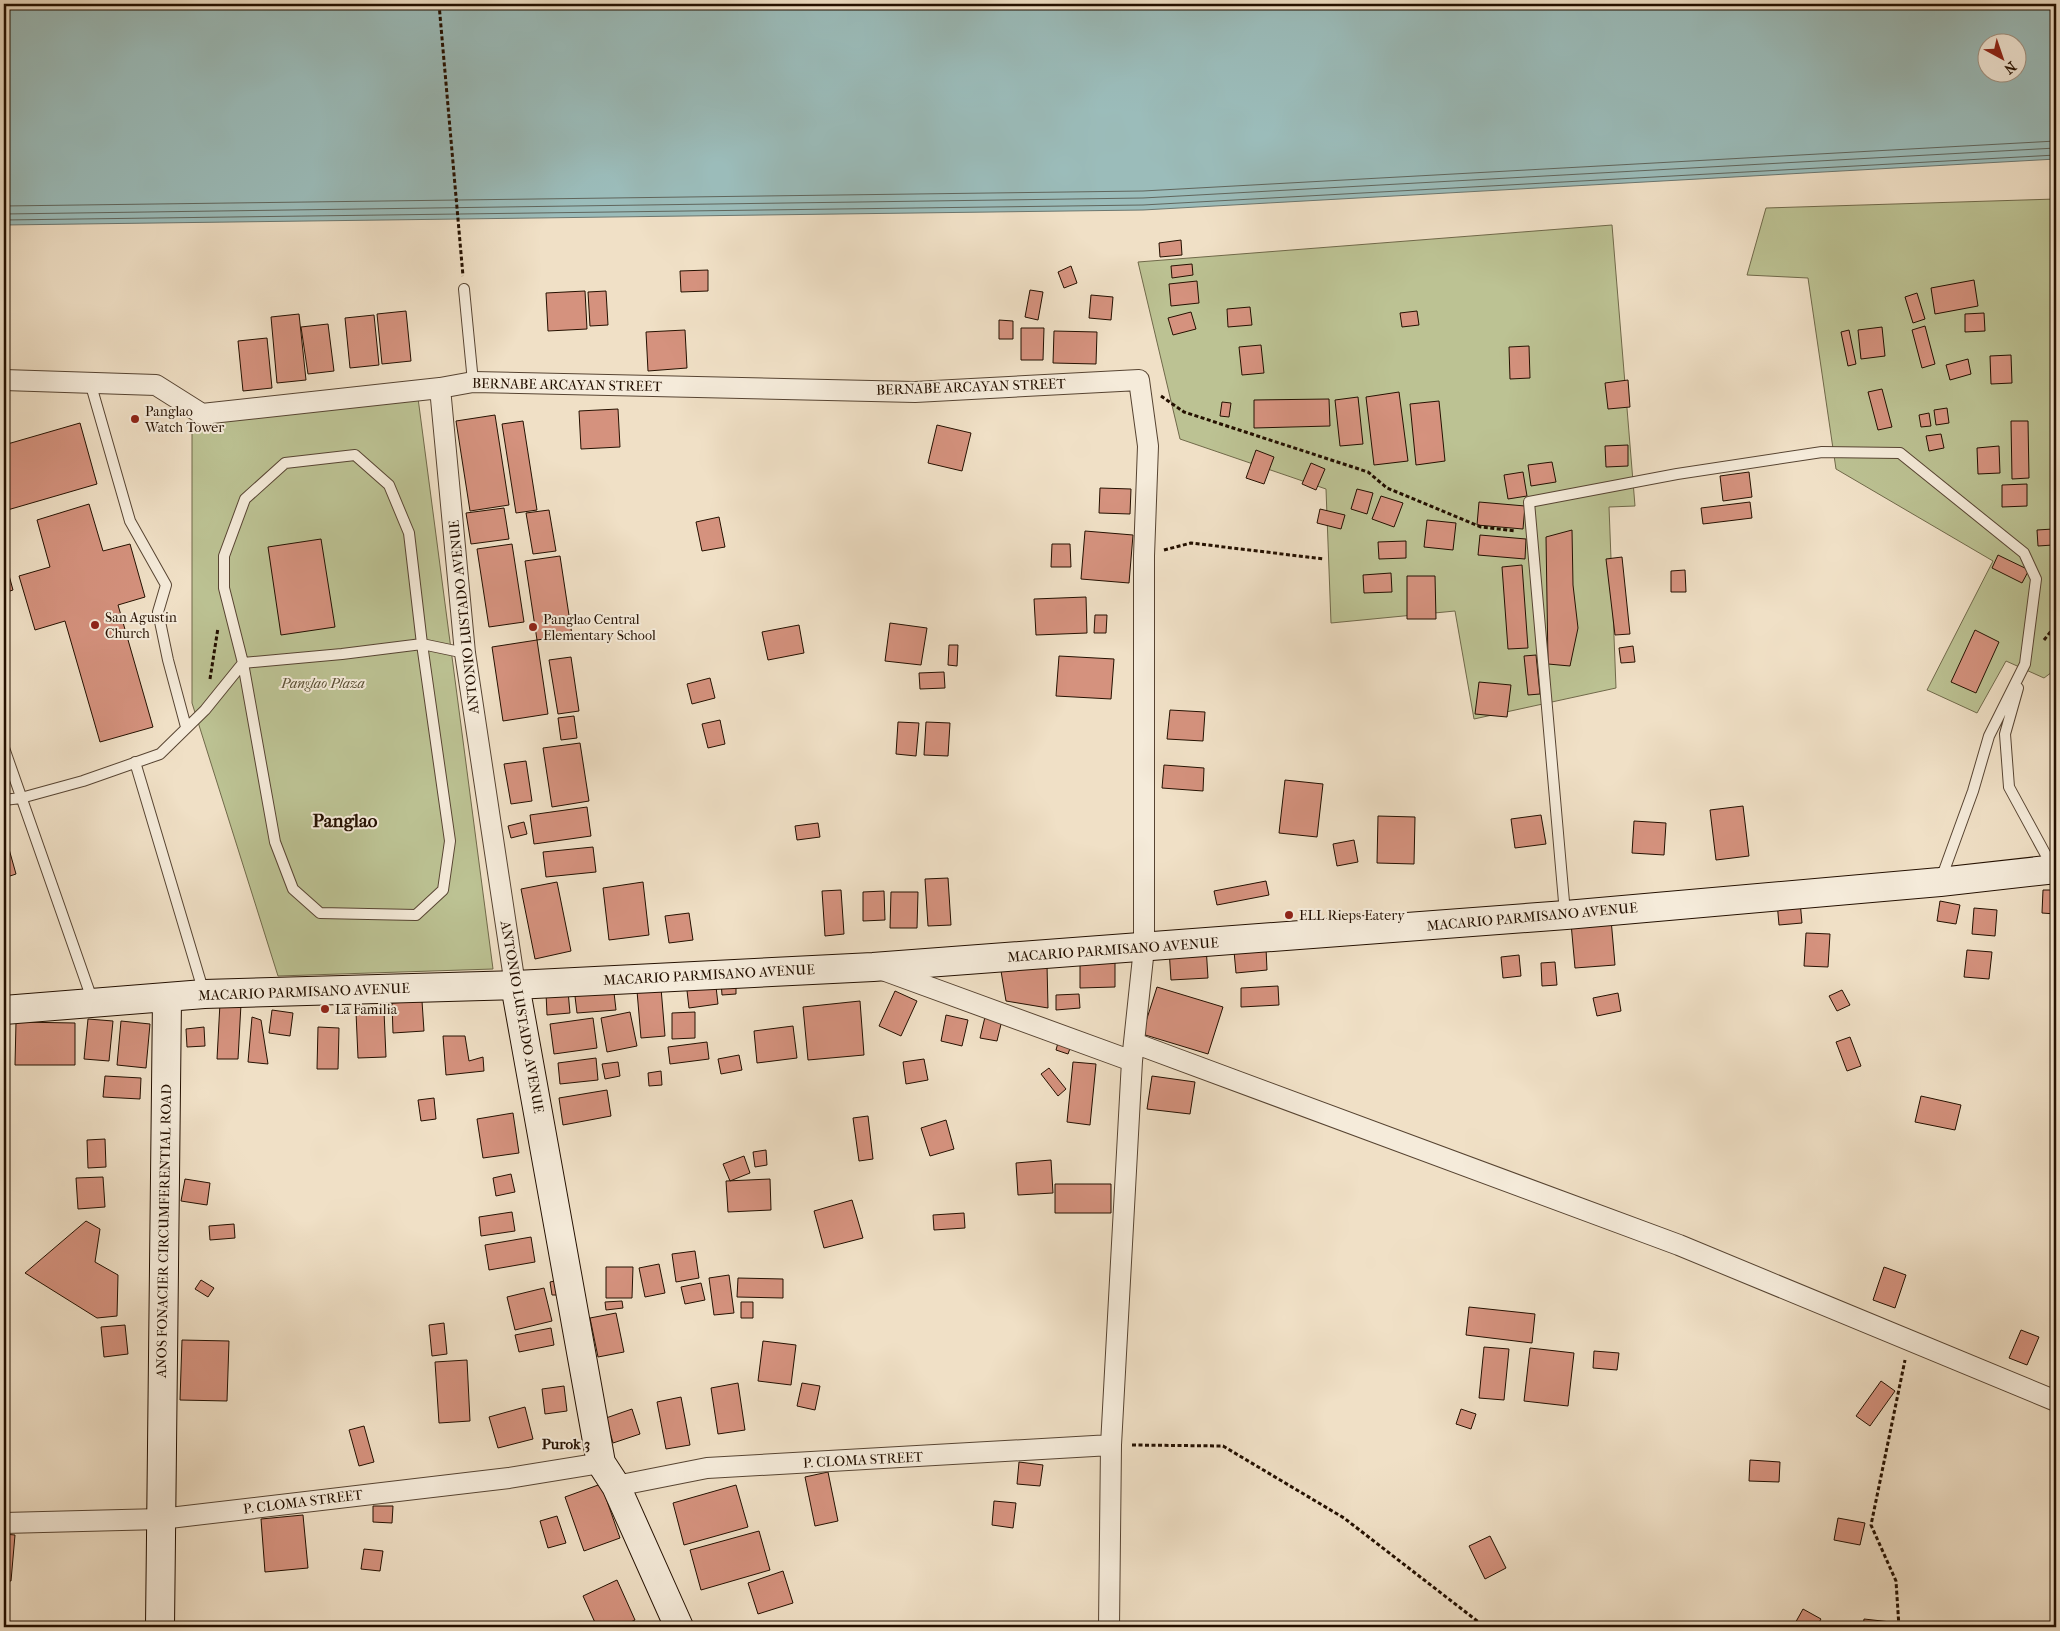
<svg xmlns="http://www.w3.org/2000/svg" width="2060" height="1631" viewBox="0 0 2060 1631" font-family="'IM FELL French Canon',serif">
<rect width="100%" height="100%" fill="#f0e0c6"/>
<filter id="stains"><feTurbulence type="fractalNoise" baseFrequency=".004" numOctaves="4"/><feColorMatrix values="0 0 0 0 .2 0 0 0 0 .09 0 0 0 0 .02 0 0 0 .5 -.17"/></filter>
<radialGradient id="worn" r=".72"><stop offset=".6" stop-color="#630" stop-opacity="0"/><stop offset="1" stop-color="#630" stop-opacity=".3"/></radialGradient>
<path fill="#bcc293" stroke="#70694a" d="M2056,199V669L2044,678L2006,661L1977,713L1927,690L1993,561L1836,469L1808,278L1747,275L1766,208Z
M1612,225L1635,506L1609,507L1616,688L1474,719L1455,611L1331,623L1326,489L1180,439L1138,262Z
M418,398L493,969L278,976L192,703V417Z"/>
<path fill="#9bbcba" stroke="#6b7770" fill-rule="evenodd" d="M4,4H2056V159L1143,210L4,225ZM1988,42H2018V72H1988Z"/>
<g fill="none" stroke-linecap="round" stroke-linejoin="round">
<path stroke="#60665d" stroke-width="1" d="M4,206L1143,191L2056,141
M4,214L1143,198L2056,148
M4,220L1143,205L2056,155"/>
</g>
<path fill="#d5927e" stroke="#241000" d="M1181,240L1182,255L1160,257L1159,243Z
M1192,264L1193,275L1172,278L1171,266Z
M1071,266L1077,283L1064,288L1058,272Z
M708,270V291L681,292L680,271Z
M1974,280L1978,306L1935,314L1931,288Z
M1197,281L1199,303L1171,306L1169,284Z
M1030,290L1043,292L1038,320L1025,317Z
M585,291L587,329L548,331L546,293Z
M606,291L608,325L590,326L588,292Z
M1917,293L1925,319L1913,323L1905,297Z
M1091,295L1113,297L1111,320L1089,318Z
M1250,307L1252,325L1228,327L1227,309Z
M406,311L411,361L382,364L377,314Z
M1417,311L1419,325L1402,327L1400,313Z
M1191,312L1196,329L1173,335L1168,318Z
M1984,313L1985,331L1965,332V314Z
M299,314L306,380L277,383L271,317Z
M374,315L379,365L350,368L345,318Z
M999,320L1013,321V339H999Z
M328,324L334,371L308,374L301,327Z
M1925,326L1935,364L1922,368L1912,330Z
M1882,327L1885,356L1861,359L1858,330Z
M1021,328H1044L1043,360H1021Z
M685,330L687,368L648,371L646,332Z
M1849,330L1856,364L1848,366L1841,332Z
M1054,331L1097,332L1096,364L1053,363Z
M267,338L272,388L243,391L238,341Z
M1261,345L1264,373L1242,375L1239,347Z
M1529,346L1530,378L1510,379L1509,347Z
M2011,355L2012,383L1991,384L1990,356Z
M1968,359L1971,374L1950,380L1946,365Z
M1628,380L1630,407L1608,409L1605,383Z
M1882,389L1892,427L1878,430L1868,392Z
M1399,392L1408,461L1374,465L1366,397Z
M1358,397L1363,444L1340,446L1335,400Z
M1329,399L1330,426L1254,428V400Z
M1439,401L1445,461L1416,465L1410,404Z
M1222,402L1231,403L1229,417L1220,416Z
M1947,408L1949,423L1936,425L1934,410Z
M618,409L620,447L581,449L579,411Z
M1929,413L1931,426L1921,427L1919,415Z
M495,415L509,505L470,511L456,421Z
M523,421L537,510L516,513L502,424Z
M2011,421H2028L2029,478L2012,479Z
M80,423L97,484L4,511V445Z
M937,425L971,433L962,471L928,463Z
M1941,434L1944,448L1929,451L1926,436Z
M1628,445V466L1606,467L1605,446Z
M1999,446L2000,473L1978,474L1977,448Z
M1256,450L1274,457L1264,484L1246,478Z
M1552,462L1556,482L1531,486L1528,465Z
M1311,463L1325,469L1316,490L1302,484Z
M1523,472L1527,496L1508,499L1504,475Z
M1749,472L1752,497L1723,501L1720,476Z
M2027,484V506L2002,507V485Z
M1100,488L1131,489L1130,514L1099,513Z
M1357,489L1373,493L1367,514L1351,509Z
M1381,496L1403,503L1394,527L1372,519Z
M1479,502L1525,506L1523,529L1477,525Z
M1750,502L1752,518L1703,524L1701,508Z
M89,504L103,551L130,544L145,597L118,605L153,727L100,742L65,621L35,630L19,576L50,567L37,520Z
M504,508L509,539L471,544L466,513Z
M1320,509L1345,515L1341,529L1317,523Z
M549,510L556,551L533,554L526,513Z
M719,517L725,547L702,551L696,522Z
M1427,520L1456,523L1453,550L1424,547Z
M2053,529V545L2038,546L2037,530Z
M1572,530L1573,585L1578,628L1570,666L1548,664L1546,537Z
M1085,531L1133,535L1129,583L1081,579Z
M1480,535L1526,539L1525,559L1478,555Z
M321,539L335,627L281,635L268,547Z
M1406,541V558L1379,559L1378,542Z
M512,544L524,622L489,627L477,549Z
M1052,544H1070L1071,567H1051Z
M1998,555L2029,570L2022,583L1992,568Z
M560,556L572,635L537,640L525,561Z
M4,557L13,590L4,593Z
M1622,557L1630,634L1615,635L1606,559Z
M1522,565L1528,648L1508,649L1502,567Z
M1685,570L1686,592H1671V571Z
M1391,573L1392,592L1364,593L1363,575Z
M1407,576H1435L1436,619H1407Z
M1086,597L1087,633L1036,635L1034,599Z
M1095,615H1107L1106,633H1094Z
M890,623L927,628L921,665L885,661Z
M799,625L804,653L768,660L762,632Z
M1975,630L1999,642L1976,693L1951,682Z
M537,640L548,714L503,721L492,647Z
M949,645H958L957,666L948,665Z
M1633,646L1635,662L1621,663L1619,648Z
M1536,655L1540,694L1528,695L1524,656Z
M1059,656L1114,659L1111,699L1056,696Z
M571,657L579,711L558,714L549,660Z
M944,672L945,688L920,689L919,673Z
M710,678L715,698L692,704L687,684Z
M1479,682L1511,685L1507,717L1475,714Z
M1170,710L1205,712L1203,741L1167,739Z
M574,716L577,738L561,740L558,718Z
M720,720L725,744L708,748L702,724Z
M898,722L919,723L916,756L896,754Z
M926,722L950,723L948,756L924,755Z
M580,743L589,801L552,807L543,748Z
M526,761L532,801L511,804L504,764Z
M1164,765L1204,768L1203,791L1162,788Z
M1285,780L1323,784L1317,837L1279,833Z
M1743,806L1749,856L1716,860L1710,810Z
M587,807L591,836L534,844L530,815Z
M1541,815L1546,844L1515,848L1511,819Z
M1378,816L1415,817L1414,864L1377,863Z
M1634,821L1666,823L1664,855L1632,853Z
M524,822L527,834L511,838L508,826Z
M818,823L820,837L797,840L795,826Z
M1354,840L1358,862L1337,866L1333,844Z
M593,847L596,872L546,877L543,852Z
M9,849L16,874L4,878V851Z
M948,878L951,925L928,926L925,879Z
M1266,881L1269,895L1217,905L1214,891Z
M557,882L571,951L535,959L521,889Z
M643,882L649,935L609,940L603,888Z
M841,890L844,934L825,936L822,891Z
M2043,890H2056V914L2042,913Z
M884,891L885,920L863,921V892Z
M891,892H918L917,928H890Z
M1800,901L1802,923L1779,925L1777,902Z
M1940,901L1960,905L1956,924L1937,921Z
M1974,908L1997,910L1995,936L1972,934Z
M689,913L693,940L669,943L665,916Z
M1611,919L1615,965L1575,968L1571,923Z
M1806,933L1830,934L1828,967L1804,966Z
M1206,946L1208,978L1171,980L1169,949Z
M1266,948L1267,970L1236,973L1234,951Z
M1967,950L1992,952L1989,979L1964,977Z
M1519,955L1521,976L1503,978L1501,957Z
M1115,961V987L1080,988V962Z
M1555,962L1557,985L1542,986L1541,963Z
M1000,965H1047L1048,1008L1006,1001Z
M715,978L718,1004L689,1008L686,982Z
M721,981H736V994L722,995Z
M613,984L616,1010L577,1013L574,988Z
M1278,986L1279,1005L1241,1007V988Z
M1157,987L1223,1007L1208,1054L1142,1034Z
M661,988L665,1036L641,1038L637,991Z
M1842,990L1850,1005L1837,1011L1829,996Z
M568,991L570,1013L547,1015L546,993Z
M895,991L917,1001L901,1036L879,1026Z
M1618,993L1621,1011L1597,1016L1593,998Z
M1079,994L1080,1008L1056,1010V995Z
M422,1001L424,1031L393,1033L392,1003Z
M860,1001L864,1055L808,1060L803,1007Z
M220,1003L241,1004L238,1059H217Z
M272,1010L293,1013L290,1036L269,1033Z
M384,1011L386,1057L358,1058L356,1012Z
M630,1012L637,1046L607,1052L601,1018Z
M695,1012V1038L672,1039V1013Z
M946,1015L968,1020L962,1046L941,1041Z
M252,1017L261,1020L268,1064L248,1062Z
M985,1017L1002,1020L997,1041L980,1038Z
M593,1018L597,1048L554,1054L550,1024Z
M88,1019L113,1021L109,1061L84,1059Z
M121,1021L150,1024L146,1068L117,1065Z
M16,1022L75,1023V1065H15Z
M793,1026L797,1058L757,1063L754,1031Z
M204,1027L205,1046L187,1047L186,1029Z
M318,1027L339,1028L338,1069H317Z
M443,1036H465L469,1061L483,1057L484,1071L446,1075Z
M1850,1037L1861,1066L1847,1071L1836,1042Z
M1059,1039L1072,1043L1068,1054L1056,1050Z
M707,1042L709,1059L670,1064L668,1047Z
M739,1055L742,1070L721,1074L718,1059Z
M596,1058L598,1080L560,1084L558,1063Z
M924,1059L928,1080L906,1084L903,1062Z
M618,1062L620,1076L605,1079L602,1064Z
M1073,1062L1096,1064L1090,1125L1067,1122Z
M1049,1068L1066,1089L1058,1096L1041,1074Z
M661,1071L662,1085L649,1086L648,1073Z
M105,1076L141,1078L140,1099L103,1097Z
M1152,1076L1195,1082L1190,1114L1147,1109Z
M607,1090L611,1116L563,1125L559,1098Z
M1921,1096L1961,1105L1955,1130L1915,1122Z
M434,1098L436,1119L421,1121L418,1100Z
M513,1113L519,1153L483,1158L477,1119Z
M868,1116L873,1159L859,1161L853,1118Z
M946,1120L954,1149L930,1156L921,1128Z
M105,1139L106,1167L88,1168L87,1140Z
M766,1150L767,1165L755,1167L753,1152Z
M744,1156L750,1173L730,1181L723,1164Z
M1051,1160L1053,1193L1018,1195L1016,1163Z
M511,1174L515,1192L496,1196L493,1178Z
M103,1177L105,1207L78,1209L76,1178Z
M185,1179L210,1183L207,1205L181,1201Z
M770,1179L771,1210L728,1212L726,1181Z
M1055,1184H1111V1213H1055Z
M852,1200L863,1238L824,1248L814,1211Z
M512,1212L515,1231L481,1236L479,1217Z
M964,1213L965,1228L934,1230L933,1215Z
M86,1221L100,1229L95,1262L118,1275L117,1316L97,1318L25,1273Z
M234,1224L235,1238L210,1240L209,1226Z
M531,1237L535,1262L489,1270L485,1245Z
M695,1251L699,1278L676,1282L672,1254Z
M659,1264L665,1293L645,1297L639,1268Z
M606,1267H633L632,1298H606Z
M1884,1267L1906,1275L1895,1308L1873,1300Z
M729,1275L734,1313L714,1315L709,1278Z
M738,1278L783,1279V1298L737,1297Z
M201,1280L214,1288L208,1297L195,1289Z
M559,1280L561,1295H552L550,1282Z
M701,1283L705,1300L685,1304L681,1287Z
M544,1288L552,1321L515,1330L507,1297Z
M622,1301L623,1308L606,1310L605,1302Z
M741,1302H753V1318H741Z
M1469,1307L1535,1314L1532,1343L1466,1335Z
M616,1313L624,1352L598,1357L590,1318Z
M444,1323L447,1354L432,1356L429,1325Z
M125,1325L128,1354L104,1357L101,1327Z
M551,1328L554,1345L519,1352L515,1335Z
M2021,1330L2039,1337L2027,1365L2009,1358Z
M182,1340L229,1341L227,1401L180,1400Z
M763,1341L796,1345L791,1385L758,1381Z
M1484,1347L1509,1349L1504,1400L1479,1398Z
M1530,1348L1574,1353L1568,1406L1524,1401Z
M1594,1351L1619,1353L1617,1370L1593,1368Z
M467,1360L470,1421L439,1423L435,1362Z
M1881,1381L1895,1391L1870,1426L1856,1416Z
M738,1383L745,1430L718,1434L711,1388Z
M802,1383L820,1386L815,1410L797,1406Z
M564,1386L567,1411L545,1414L542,1389Z
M681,1397L690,1445L666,1449L657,1402Z
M525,1407L533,1439L498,1448L489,1417Z
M632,1409L640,1434L613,1443L606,1418Z
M1461,1409L1476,1414L1471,1429L1456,1424Z
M364,1426L374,1462L359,1466L349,1430Z
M1750,1460L1780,1462L1779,1482L1749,1481Z
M1019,1462L1043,1465L1040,1486L1017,1484Z
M828,1472L838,1521L815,1526L805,1477Z
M601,1484L620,1538L584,1551L565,1497Z
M736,1485L748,1527L684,1545L673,1503Z
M994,1501L1016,1503L1013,1528L992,1525Z
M373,1506H393L392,1523L373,1522Z
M303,1515L308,1568L265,1572L261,1519Z
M557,1516L566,1543L548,1548L540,1521Z
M1838,1518L1865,1523L1860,1545L1834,1540Z
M759,1531L770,1570L701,1590L690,1550Z
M4,1534L15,1535L11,1581H4Z
M1490,1536L1506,1568L1485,1579L1469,1546Z
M364,1549L383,1551L380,1571L361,1569Z
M783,1571L793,1603L758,1614L748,1583Z
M617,1580L635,1620L620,1627H597L583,1596Z
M1803,1609L1821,1619L1816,1627H1793Z
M1864,1619L1891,1622V1627H1863Z"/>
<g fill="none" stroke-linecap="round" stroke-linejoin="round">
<g stroke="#574432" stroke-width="12">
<path id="lane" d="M464,289L473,382
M90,382L130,521L166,585L158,612L168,660L186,727
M355,455L389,485L409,533L422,644L450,841L443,890L416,915L320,913L293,889L275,842L243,663L224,588V556L245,499L285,463Z
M2018,688L2005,734L2009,787L2053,868
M4,748L93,1002
M135,762L204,993
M4,800L21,798L83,781L160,754L205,710L243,663L342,654L422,644L465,653
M1565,913L1529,502L1677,474L1822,452L1900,453L2024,553L2036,579L2025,664L1989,736L1973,791L1941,879"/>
</g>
<g stroke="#574432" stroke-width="22">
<path id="street" d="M4,380L156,385L202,414L440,388L473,382L915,392L1139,380L1148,446L1144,556V948L1132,1061L880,969
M440,388L465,653L515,985
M1134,1043L1679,1245L2056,1401
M616,1486L707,1468L1111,1445
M4,1523L161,1519L509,1478L601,1463
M1109,1627L1111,1445L1132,1061"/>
</g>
<g stroke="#241000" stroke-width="30">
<path id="secondary" d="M515,985L601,1463L616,1486L679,1627
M4,1010L204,994L515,985L873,967L1566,915L1940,882L2056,869
M160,1627L167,998"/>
</g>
<path stroke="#241000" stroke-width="3" stroke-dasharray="4 2.5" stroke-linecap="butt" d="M439,4L463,276
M1161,396L1184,412L1368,472L1387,488L1481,527L1516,531
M1164,550L1191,543L1324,559
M2044,640L2056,625
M210,679L218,628
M1132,1445L1223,1446L1344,1518L1485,1627
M1899,1627L1896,1581L1871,1525L1905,1360"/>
<use href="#lane" stroke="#f5ebda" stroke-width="10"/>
<use href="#street" stroke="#f5ebda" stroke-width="20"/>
<use href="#secondary" stroke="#f5ebda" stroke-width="28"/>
</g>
<g fill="#8f2418" stroke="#f5ebda" stroke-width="2">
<circle cx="135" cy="419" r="5"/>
<circle cx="95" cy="625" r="5"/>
<circle cx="533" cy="627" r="5"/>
<circle cx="1289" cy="915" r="5"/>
<circle cx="325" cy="1009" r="5"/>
</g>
<g text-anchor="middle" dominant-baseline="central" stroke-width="4" stroke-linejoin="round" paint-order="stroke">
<g font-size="14" fill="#241000" stroke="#f5ebda">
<text transform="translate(567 385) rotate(1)">BERNABE ARCAYAN STREET</text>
<text transform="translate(971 387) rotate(-2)">BERNABE ARCAYAN STREET</text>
<text transform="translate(464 617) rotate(-96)">ANTONIO LUSTADO AVENUE</text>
<text transform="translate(1532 917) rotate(-5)">MACARIO PARMISANO AVENUE</text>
<text transform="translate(1113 950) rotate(-4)">MACARIO PARMISANO AVENUE</text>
<text transform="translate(709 975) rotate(-3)">MACARIO PARMISANO AVENUE</text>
<text transform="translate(304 992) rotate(-2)">MACARIO PARMISANO AVENUE</text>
<text transform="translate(522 1017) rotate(80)">ANTONIO LUSTADO AVENUE</text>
<text transform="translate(164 1231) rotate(-89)">ANOS FONACIER CIRCUMFERENTIAL ROAD</text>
<text transform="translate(863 1460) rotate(-3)">P. CLOMA STREET</text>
<text transform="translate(303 1502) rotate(-7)">P. CLOMA STREET</text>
</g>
<g font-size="14" fill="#241000" stroke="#f5ebda" text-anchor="start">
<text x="145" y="411">Panglao<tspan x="145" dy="16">Watch Tower</tspan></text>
<text x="105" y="617">San Agustin<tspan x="105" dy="16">Church</tspan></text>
<text x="543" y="619">Panglao Central<tspan x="543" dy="16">Elementary School</tspan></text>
<text x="1299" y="915">ELL Rieps Eatery</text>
<text x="335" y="1009">La Familia</text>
</g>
<g font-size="14" font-style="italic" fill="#594e33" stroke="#f5ebda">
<text x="323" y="683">Panglao Plaza</text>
</g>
<g font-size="15" font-weight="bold" fill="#241000" stroke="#f5ebda">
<text x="566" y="1444">Purok 3</text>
</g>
<g font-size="19" font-weight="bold" fill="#241000" stroke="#f5ebda">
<text x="345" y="821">Panglao</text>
</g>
</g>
<rect width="2060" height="1631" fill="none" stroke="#f0e0c6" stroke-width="20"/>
<rect x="5" y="5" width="2050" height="1621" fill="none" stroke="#241000" stroke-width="2.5"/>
<rect x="10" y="10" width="2040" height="1611" fill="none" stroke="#241000"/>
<g transform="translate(2002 58) rotate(140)"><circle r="24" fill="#f5ebda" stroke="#a19383"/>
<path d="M0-4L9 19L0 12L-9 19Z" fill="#8f2418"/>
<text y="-8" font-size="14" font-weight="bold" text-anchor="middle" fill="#241000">N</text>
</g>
<rect width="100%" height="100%" filter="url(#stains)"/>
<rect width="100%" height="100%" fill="url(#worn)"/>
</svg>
